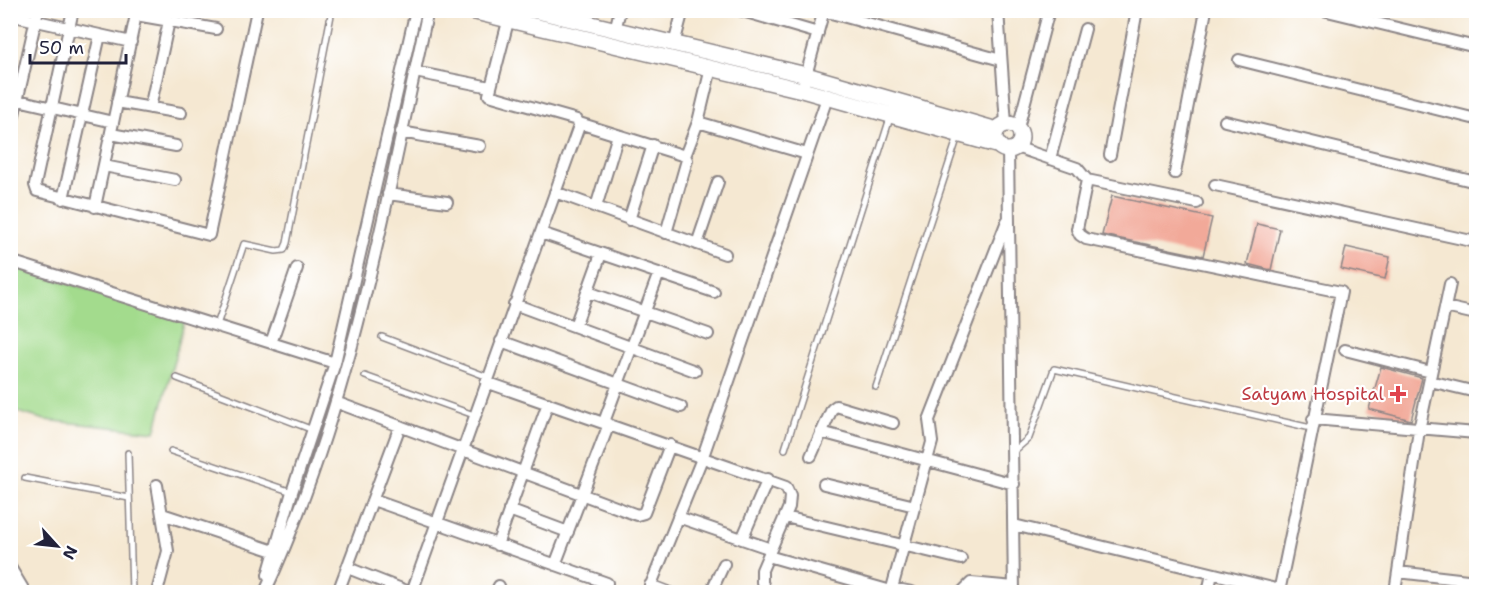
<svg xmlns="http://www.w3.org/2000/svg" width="1487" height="603" viewBox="0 0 1487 603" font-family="'Shantell Sans',sans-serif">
<rect width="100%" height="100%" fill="#fff"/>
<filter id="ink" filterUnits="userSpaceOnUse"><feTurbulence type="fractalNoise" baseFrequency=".0167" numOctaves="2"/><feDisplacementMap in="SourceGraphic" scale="12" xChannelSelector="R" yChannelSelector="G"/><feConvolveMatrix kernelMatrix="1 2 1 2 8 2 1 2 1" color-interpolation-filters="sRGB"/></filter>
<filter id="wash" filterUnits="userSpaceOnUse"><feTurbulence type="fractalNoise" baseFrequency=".008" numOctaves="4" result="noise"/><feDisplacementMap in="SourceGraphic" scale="24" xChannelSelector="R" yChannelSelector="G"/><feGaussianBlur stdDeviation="1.35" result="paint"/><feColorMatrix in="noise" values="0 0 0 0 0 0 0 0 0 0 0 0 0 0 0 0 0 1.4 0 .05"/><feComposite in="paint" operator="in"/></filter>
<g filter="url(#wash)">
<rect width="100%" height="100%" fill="#f5e8d2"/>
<path fill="#a3db8d" stroke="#627e64" stroke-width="1.5" d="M10,265L185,319L155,432L45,420L11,410Z"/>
<g id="blocks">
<path fill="#f2a999" d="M1112,196L1212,218L1203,256L1102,235Z
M1257,224L1280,229L1271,270L1247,264Z
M1346,247L1390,257L1385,279L1341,269Z
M1381,367L1422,378L1411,420L1369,409Z"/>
</g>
</g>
<g filter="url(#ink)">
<use href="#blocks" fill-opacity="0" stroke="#8c8586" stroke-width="1.5"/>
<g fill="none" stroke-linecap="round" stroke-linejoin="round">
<g stroke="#8c8586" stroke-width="8">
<path id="lane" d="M217,325L244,244L276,251L284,250L287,243L332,10
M382,337L488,377
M365,376L474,415
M177,378L313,430
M876,387L958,136
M785,449L890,118
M171,451L292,492
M1013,452L1029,438L1054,369L1311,428
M128,453L132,592
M25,478L129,498"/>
</g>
<g stroke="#8c8586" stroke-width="14">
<path id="street" d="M73,10L35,185L37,191L209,235L257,10
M739,10L818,33
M998,10L1006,124
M1323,10L1476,47
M824,11L1001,60
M10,15L131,42
M136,15L216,29
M615,30L620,10
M674,44L683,10
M1239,60L1476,119
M415,72L490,87
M802,90L824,10
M18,100L113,122
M117,102L181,113
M150,108L169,21
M1225,121L1476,182
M698,122L807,154
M579,123L685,156L687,160L666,233
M1018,128L1049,10
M10,132L38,10
M401,132L480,146
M111,134L176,146
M1016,147L1077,168L1087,180L1077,229L1080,235L1086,239L1341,292L1279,592
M1008,149L1014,592
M1110,155L1137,10
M685,156L698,122L711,68
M1050,159L1085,29
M104,166L175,180
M1175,173L1206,10
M1087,180L1197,203
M1215,185L1476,242
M555,192L725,254
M388,194L447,202
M63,199L100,35
M95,207L137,10
M596,207L618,135
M629,220L653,145
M541,233L714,292
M697,244L718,182
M10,261L335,363
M588,292L708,334
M514,304L695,371
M1445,307L1476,314
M575,326L601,254
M501,341L681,407
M271,343L297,268
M1345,350L1431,372
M1430,381L1476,392
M486,382L786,487L790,496L789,507L762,570V582L766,592
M338,403L637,515L644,513L670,445
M1313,419L1476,433
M604,422L659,273
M821,432L1014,484
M811,456L832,409L836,406L893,423
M824,484L915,506
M373,500L607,583
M509,510L568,532
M162,514L274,551
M678,517L771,549
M785,517L961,559
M1014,525L1280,590
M742,539L768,479
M497,545L548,403
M768,556L891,591
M555,565L609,424
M10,567L25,592
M348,568L409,592
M1398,572L1476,581
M268,575L292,492L335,363L416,10
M650,585L668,592
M892,588L912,592
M157,592L168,551L157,485
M265,592C350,409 385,207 428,10
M338,592L400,426
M412,592L579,126L577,120L489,95L511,10
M496,592L499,586
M648,592L703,456L827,98
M711,592L724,564
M891,592L932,442L929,420L1007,221
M962,592L971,583L1014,587
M1208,592L1212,574
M1395,592L1419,430L1450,284"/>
</g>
<g stroke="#8c8586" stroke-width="18">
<path id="secondary" d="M467,10L802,90L1000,146
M533,10L806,75L997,130
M995 137a13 13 0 1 1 26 0a13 13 0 1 1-26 0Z"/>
</g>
<use href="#lane" stroke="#fff" stroke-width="5"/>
<use href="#street" stroke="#fff" stroke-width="10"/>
<use href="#secondary" stroke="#fff" stroke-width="15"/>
</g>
</g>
<path fill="#e0444e" stroke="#fff" stroke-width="2" d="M1395 385h6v6h6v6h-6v6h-6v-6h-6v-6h6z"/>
<g text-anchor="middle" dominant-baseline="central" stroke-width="4.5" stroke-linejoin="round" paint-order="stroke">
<g font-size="18" fill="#be3a42" stroke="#fff" text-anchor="end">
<text x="1384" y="394">Satyam Hospital</text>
</g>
</g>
<rect width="1487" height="603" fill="none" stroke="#fff" stroke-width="36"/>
<g transform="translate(57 546) rotate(117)" stroke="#ffffff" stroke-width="4.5" paint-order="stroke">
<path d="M0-4.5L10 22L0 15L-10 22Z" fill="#22223b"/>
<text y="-9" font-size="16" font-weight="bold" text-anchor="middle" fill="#22223b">N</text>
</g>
<path d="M30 54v9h96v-9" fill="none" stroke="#22223b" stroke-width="3"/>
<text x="39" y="54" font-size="18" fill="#22223b" stroke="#ffffff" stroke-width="4.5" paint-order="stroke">50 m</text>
</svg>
